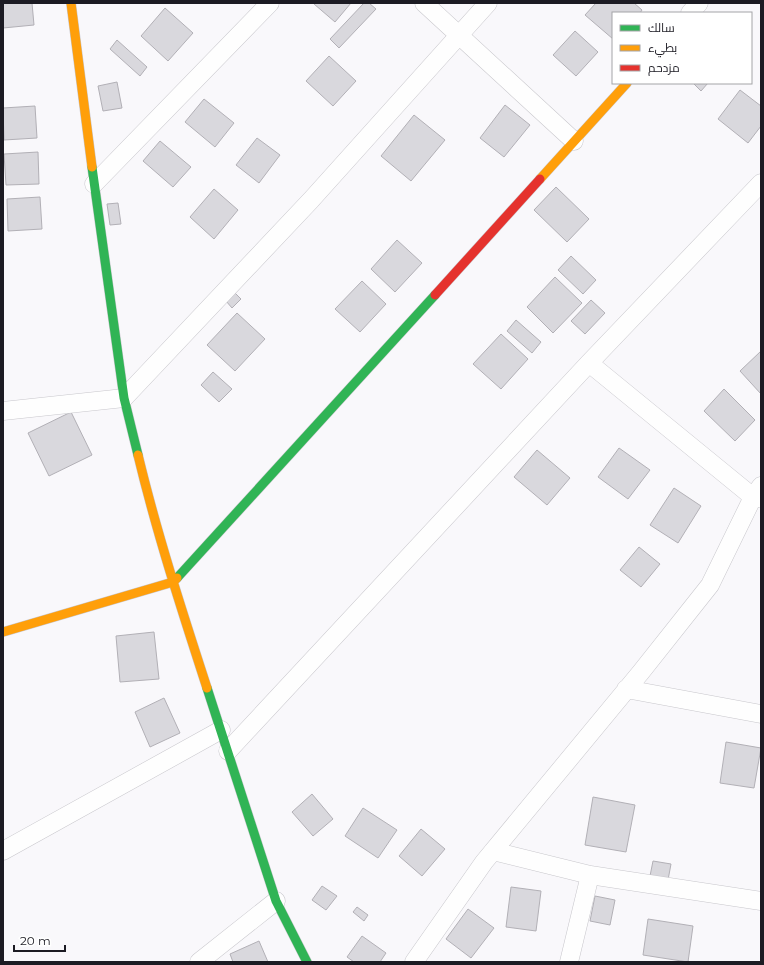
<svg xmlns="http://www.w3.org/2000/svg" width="764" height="965" viewBox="0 0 764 965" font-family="Montserrat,Cairo,sans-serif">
<rect width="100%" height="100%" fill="#f9f8fb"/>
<path fill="#d9d8dd" stroke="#b2b0b6" d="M3,3H32L34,25L3,28Z
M315,3H351L335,22L314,4Z
M364,3H369L376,9L339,48L330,39Z
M596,3H634L642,10L640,13H613V39L585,15Z
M165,8L193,33L168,61L141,36Z
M575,31L598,52L576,76L553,55Z
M117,40L147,67L140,76L110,49Z
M329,56L356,81L333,106L306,81Z
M117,82L122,108L103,111L98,86Z
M693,83H708L701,91Z
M740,90L761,106V126L748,143L718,119Z
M204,99L234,123L215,147L185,122Z
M505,105L530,125L504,157L480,138Z
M35,106L37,138L4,140L3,108Z
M414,115L445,140L411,181L381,156Z
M257,138L280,155L259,183L236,165Z
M160,141L191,167L173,187L143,161Z
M38,152L39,184L6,185L4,154Z
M556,187L589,219L567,242L534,210Z
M214,189L238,210L214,239L190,217Z
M40,197L42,229L8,231L7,199Z
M118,203L121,224L110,225L107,204Z
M397,240L422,263L395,292L371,269Z
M571,256L596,280L583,294L558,270Z
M555,277L582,303L553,333L527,307Z
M362,281L386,304L360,332L335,309Z
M234,292L241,299L232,308L226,301Z
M591,300L605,313L585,334L571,321Z
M237,313L265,339L235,371L207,345Z
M516,320L541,342L532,353L507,331Z
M501,334L528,359L501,389L473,364Z
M761,351V394L740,371Z
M213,372L232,389L219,402L201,385Z
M724,389L755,420L735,441L704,411Z
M71,412L92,455L49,476L28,433Z
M619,448L650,470L628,499L598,477Z
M537,450L570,478L547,505L514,477Z
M674,488L701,506L678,543L650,525Z
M639,547L660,564L641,587L620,570Z
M154,632L159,679L120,682L116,636Z
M164,698L180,733L150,747L135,712Z
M726,742L761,748L754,788L720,783Z
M312,794L333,819L313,836L292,812Z
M593,797L635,805L626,852L585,845Z
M363,808L397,830L378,858L345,836Z
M421,829L445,849L422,876L399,856Z
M653,861L671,864L668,880L650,876Z
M322,886L337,896L326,910L312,900Z
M511,887L541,891L536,931L506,927Z
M595,896L615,900L610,925L590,921Z
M357,907L368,915L364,921L353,912Z
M468,909L494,928L471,958L446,939Z
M648,919L693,926L688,962L643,955Z
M362,936L386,953L380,962H354L347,957Z
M259,941L268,962H233L230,954Z"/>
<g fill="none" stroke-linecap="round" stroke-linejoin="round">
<g stroke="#c8c7cc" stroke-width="19">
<path id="street" d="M424,3L574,141
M690,13L699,3
M94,184L270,3
M589,363L753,497L761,498
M3,411L124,398L311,200L488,3
M626,689L761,714
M228,751L589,363L761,183
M3,851L221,730
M493,851L590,875L569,962
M590,875L761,901
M199,962L276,901
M414,962L484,862L641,672L710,585L753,497L761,486"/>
</g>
<g stroke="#c8c7cc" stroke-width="10">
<path id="fast" d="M92,167L124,398L138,455
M177,578L435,295
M207,688L276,901L307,962"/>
</g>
<g stroke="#c8c7cc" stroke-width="10">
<path id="slow" d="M71,3L92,167
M540,179L627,83
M138,455C157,534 182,611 207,688
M3,632L173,582L177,578"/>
</g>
<g stroke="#c8c7cc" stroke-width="10">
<path id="jam" d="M435,295L540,179"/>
</g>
<use href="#street" stroke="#fefefe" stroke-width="18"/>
<use href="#fast" stroke="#30b455" stroke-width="9"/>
<use href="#slow" stroke="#ff9f0a" stroke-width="9"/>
<use href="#jam" stroke="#e5322d" stroke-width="9"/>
</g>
<rect width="764" height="965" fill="none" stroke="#1c1b23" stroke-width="8"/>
<rect x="612" y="12" width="140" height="72" fill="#ffffff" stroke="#a4a4a7"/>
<rect x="620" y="25" width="20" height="6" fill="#30b455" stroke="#a4a4a7"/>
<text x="648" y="32" font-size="12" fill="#1c1b23">سالك</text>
<rect x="620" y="45" width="20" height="6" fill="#ff9f0a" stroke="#a4a4a7"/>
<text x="648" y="52" font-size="12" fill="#1c1b23">بطيء</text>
<rect x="620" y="65" width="20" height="6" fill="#e5322d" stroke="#a4a4a7"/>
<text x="648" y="72" font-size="12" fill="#1c1b23">مزدحم</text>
<path d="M14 945v6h51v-6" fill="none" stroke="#1c1b23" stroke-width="2"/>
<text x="20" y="945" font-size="12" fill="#1c1b23" stroke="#ffffff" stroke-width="3" paint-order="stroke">20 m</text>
</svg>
